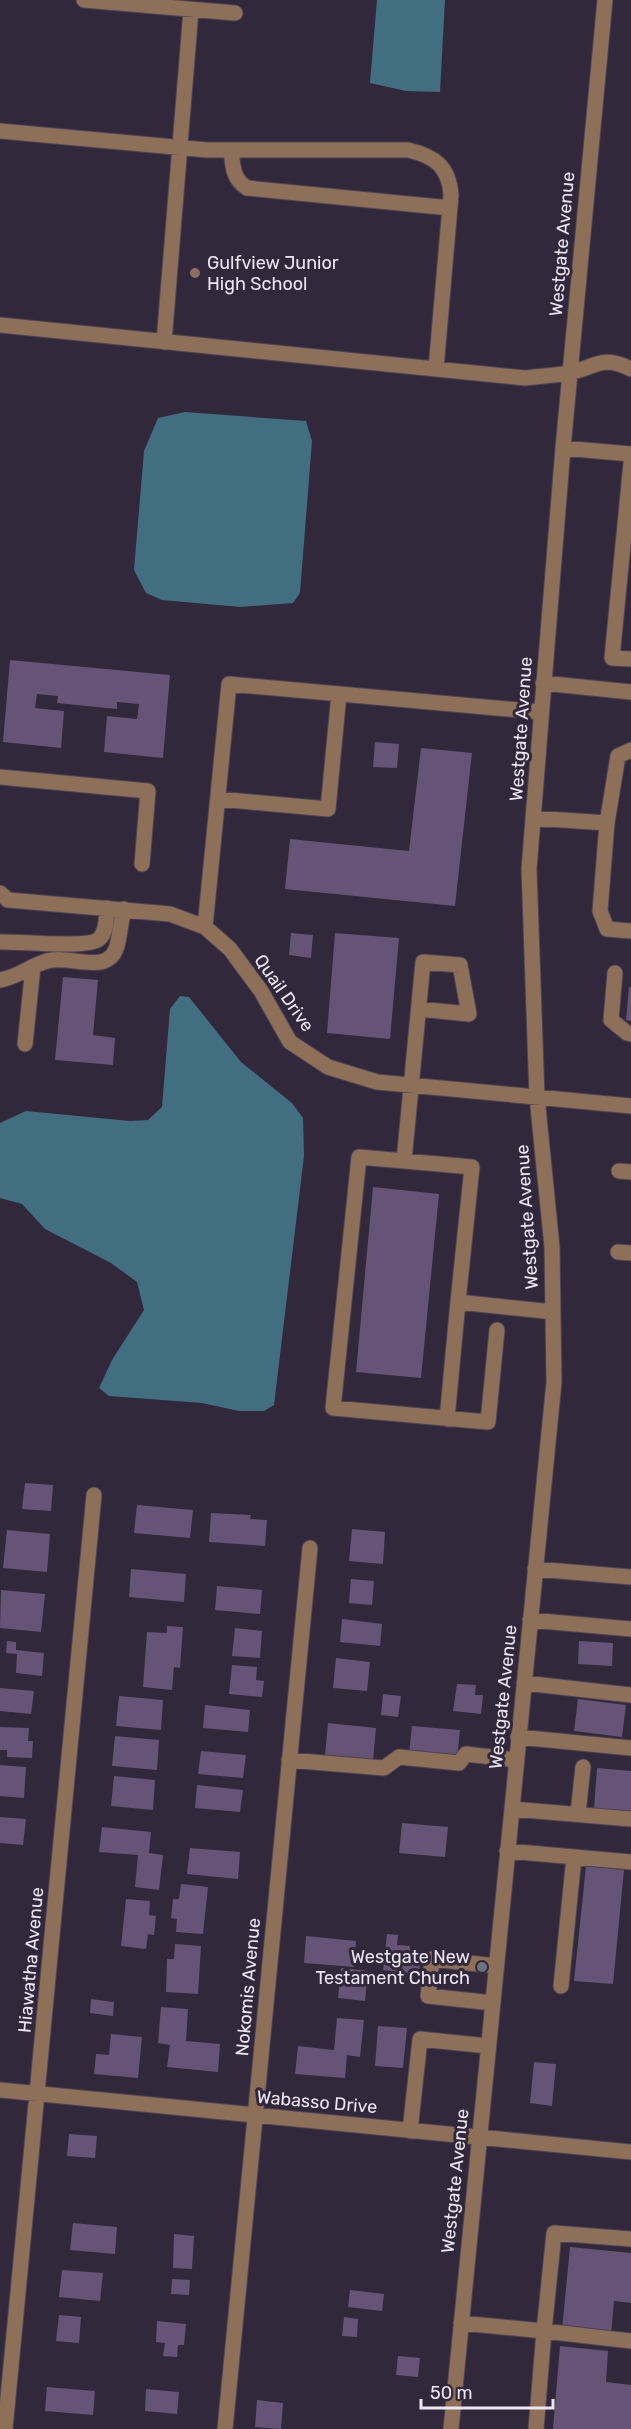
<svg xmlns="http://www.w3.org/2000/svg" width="631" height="2429" viewBox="0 0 631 2429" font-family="Rubik,sans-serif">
<rect width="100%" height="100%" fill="#31283b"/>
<path fill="#426f80" d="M377,0H445L440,92L406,91L370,83Z
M185,412L306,421L312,441L300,593L293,603L240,607L162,600L146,593L134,570L144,451L158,418Z
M180,996L189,997L241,1062L292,1103L303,1118L304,1156L274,1405L264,1411H239L202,1403L109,1396L99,1388L112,1360L144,1310L137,1282L111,1263L45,1229L22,1204L0,1198V1123L26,1111L130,1121L148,1120L162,1107L170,1009Z"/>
<path fill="#655476" d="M10,660L170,675L163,758L104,752L107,716L137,719L139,704L117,702V709L57,703L58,696L37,694L35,708L64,711L61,748L3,742Z
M375,742L399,744L397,768L373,767Z
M421,748L472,753L455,906L285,889L290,839L409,851Z
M291,933L313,935L311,958L289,955Z
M335,933L399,938L390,1039L327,1033Z
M63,977L98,980L93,1035L115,1038L113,1065L55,1060Z
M629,987H631V1021L626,1020Z
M373,1187L439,1194L421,1378L356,1372Z
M25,1483L53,1485L51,1511L22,1509Z
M137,1505L193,1510L190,1538L134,1533Z
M211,1513L251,1515L250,1519L267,1520L265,1546L209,1542Z
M352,1529L385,1532L383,1564L349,1561Z
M7,1530L50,1534L47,1572L3,1568Z
M131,1569L186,1574L184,1602L129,1597Z
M351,1579L374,1581L372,1605L349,1603Z
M217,1586L262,1590L260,1614L215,1610Z
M1,1590L45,1594L41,1632L0,1628Z
M342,1619L382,1624L380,1646L340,1642Z
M167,1626L183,1627L180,1668L174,1667L172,1690L143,1687L147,1632L167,1633Z
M235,1628L262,1631L260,1658L232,1656Z
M7,1641L16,1642V1650L44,1653L42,1676L16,1673L17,1654L6,1653Z
M579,1641L613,1643L612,1666L578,1664Z
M336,1658L370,1662L367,1691L333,1688Z
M232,1665L257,1667L256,1680L264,1681L262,1697L229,1694Z
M457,1684L476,1685L475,1695H483L481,1714L453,1711Z
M0,1688L34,1691L31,1714L0,1711Z
M383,1694L401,1696L398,1717L381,1715Z
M119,1696L163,1700L161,1730L116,1726Z
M578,1699L626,1705L622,1737L574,1731Z
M205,1705L250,1710L248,1732L203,1728Z
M328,1723L376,1728L373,1760L325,1755Z
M412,1726L460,1730L457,1759L409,1754Z
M0,1727L29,1728L28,1741H33L32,1758L7,1757V1750H0Z
M115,1736L159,1740L157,1770L112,1766Z
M201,1751L246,1755L243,1778L198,1774Z
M0,1765L26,1767L24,1798L0,1796Z
M597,1768L631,1771V1813L594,1809Z
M114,1776L155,1780L153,1810L111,1806Z
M197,1785L243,1790L240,1812L195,1808Z
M0,1817L26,1819L23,1845L0,1843Z
M402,1823L448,1827L445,1857L399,1853Z
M102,1827L151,1832L149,1853L163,1855L159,1890L135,1887L138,1855L99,1852Z
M190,1848L240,1852L238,1879L187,1874Z
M586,1866L624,1870L613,1984L574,1981Z
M181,1884L208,1887L203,1934L176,1932L177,1919L171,1918L173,1899H179Z
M126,1899L150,1901L149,1915L156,1916L154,1935L148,1934L146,1949L121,1946Z
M387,1934L398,1935L397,1945L410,1946V1953L421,1954L419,1974L383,1970Z
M306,1936L356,1941L354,1967L304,1963Z
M175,1944L201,1946L198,1994L166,1992L167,1959H174Z
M341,1968L368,1971L365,2001L338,1998Z
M91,1999L114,2002L113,2016L90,2013Z
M161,2007L188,2009L186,2041L220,2044L218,2072L167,2067L170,2045L158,2043Z
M337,2018L364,2020L360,2057L347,2055L345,2078L295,2074L298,2046L334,2050Z
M378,2026L407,2028L403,2068L375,2066Z
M111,2034L142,2037L138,2078L94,2074L96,2054L109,2055Z
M534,2062L556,2064L552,2106L530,2103Z
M69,2134L97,2136L95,2158L67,2156Z
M73,2223L117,2227L115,2254L70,2250Z
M174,2234L194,2236L192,2269L173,2268Z
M570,2247L631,2253V2303L614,2301L611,2335L562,2330Z
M62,2270L103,2273L100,2301L59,2297Z
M172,2279L190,2280L189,2295L171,2294Z
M350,2290L384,2294L382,2311L348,2307Z
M59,2315L81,2317L79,2343L56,2341Z
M344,2317L358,2319L357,2337L342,2336Z
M157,2321L186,2324L184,2345H178L177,2357L163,2356L165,2343L156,2342Z
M560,2346L608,2351L606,2382L631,2385V2429H553Z
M398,2356L420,2358L418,2377L396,2375Z
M47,2387L95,2391L93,2415L45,2411Z
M146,2389L179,2392L177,2414L145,2411Z
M257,2400L283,2403L281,2429L255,2427Z"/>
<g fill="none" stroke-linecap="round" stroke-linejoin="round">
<g stroke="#4b4355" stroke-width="17">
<path id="minor" d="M84,0L235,13
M0,131L207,150H408C435,156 449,167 451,195L436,369
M231,150C233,166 232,178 247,188L450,208
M0,325L525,378C539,376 554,376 568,373C596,368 600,354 631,369
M164,342L191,10
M563,448L631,454
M631,463L612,658L631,659
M543,683L631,692
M631,750L618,756L607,823L600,911L607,929L631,931
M0,777L148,791L142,864
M218,799L328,809L339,694
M533,818L607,823
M0,893L8,900L170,914L205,927L230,949L261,991L290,1042L328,1067L377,1082L631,1106
M205,927L229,684L541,712
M0,942C18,941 88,949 99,939C107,932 106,918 107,908
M615,973L611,1020L627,1033L631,1034
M0,980C18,977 30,966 47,961C71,954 108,977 117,946C120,934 121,921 124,909
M25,1044L33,967
M404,1161L423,962L460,965L469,1014L419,1009
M619,1171L631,1172
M618,1252L631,1253
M497,1330L488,1422L333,1408L359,1157L472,1167L458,1302L553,1312
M447,1419L458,1302
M535,1569L631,1577
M530,1620L631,1629
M524,1683L631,1695
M518,1737L631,1748
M289,1760L384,1768L399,1757L459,1763L466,1754L516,1760
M512,1809L631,1819
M578,1814L583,1767
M507,1851L631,1862
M561,1986L574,1857
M493,2003L428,1996L432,1959L496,1966
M0,2090L631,2152
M410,2131L420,2039L488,2046
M461,2323L544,2331L554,2233L631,2239
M5,2429L94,1495
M225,2429L310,1548
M451,2429L554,1382L552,1247L537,1097L529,869L563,448L605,0
M536,2429L544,2331L631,2341"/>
</g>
<use href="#minor" stroke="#8e6f58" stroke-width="15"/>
</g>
<circle fill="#8d6e63" stroke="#31283b" stroke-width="2" cx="195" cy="273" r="6"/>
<circle fill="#6b7280" stroke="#31283b" stroke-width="2" cx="482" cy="1967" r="6"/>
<g text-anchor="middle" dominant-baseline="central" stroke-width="6" stroke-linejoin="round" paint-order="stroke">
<g font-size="18" fill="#ede7f3" stroke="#31283b">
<text transform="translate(562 244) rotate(-85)">Westgate Avenue</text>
<text transform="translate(521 729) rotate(-86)">Westgate Avenue</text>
<text transform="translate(284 993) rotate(55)">Quail Drive</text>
<text transform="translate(527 1217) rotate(-94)">Westgate Avenue</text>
<text transform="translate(503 1697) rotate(-84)">Westgate Avenue</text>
<text transform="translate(31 1960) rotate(-85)">Hiawatha Avenue</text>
<text transform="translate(248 1987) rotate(-85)">Nokomis Avenue</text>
<text transform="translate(317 2102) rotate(5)">Wabasso Drive</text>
<text transform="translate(455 2181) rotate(-84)">Westgate Avenue</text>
</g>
<g font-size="18" fill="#ede7f3" stroke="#31283b" text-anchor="start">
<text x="207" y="263">Gulfview Junior<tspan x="207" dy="21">High School</tspan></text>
<text x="470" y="1957" text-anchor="end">Westgate New<tspan x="470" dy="21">Testament Church</tspan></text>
</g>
</g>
<path d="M421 2399v9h132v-9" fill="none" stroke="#ede7f3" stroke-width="3"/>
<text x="430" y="2399" font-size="18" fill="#ede7f3" stroke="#31283b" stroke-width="4.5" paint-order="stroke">50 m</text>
</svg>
